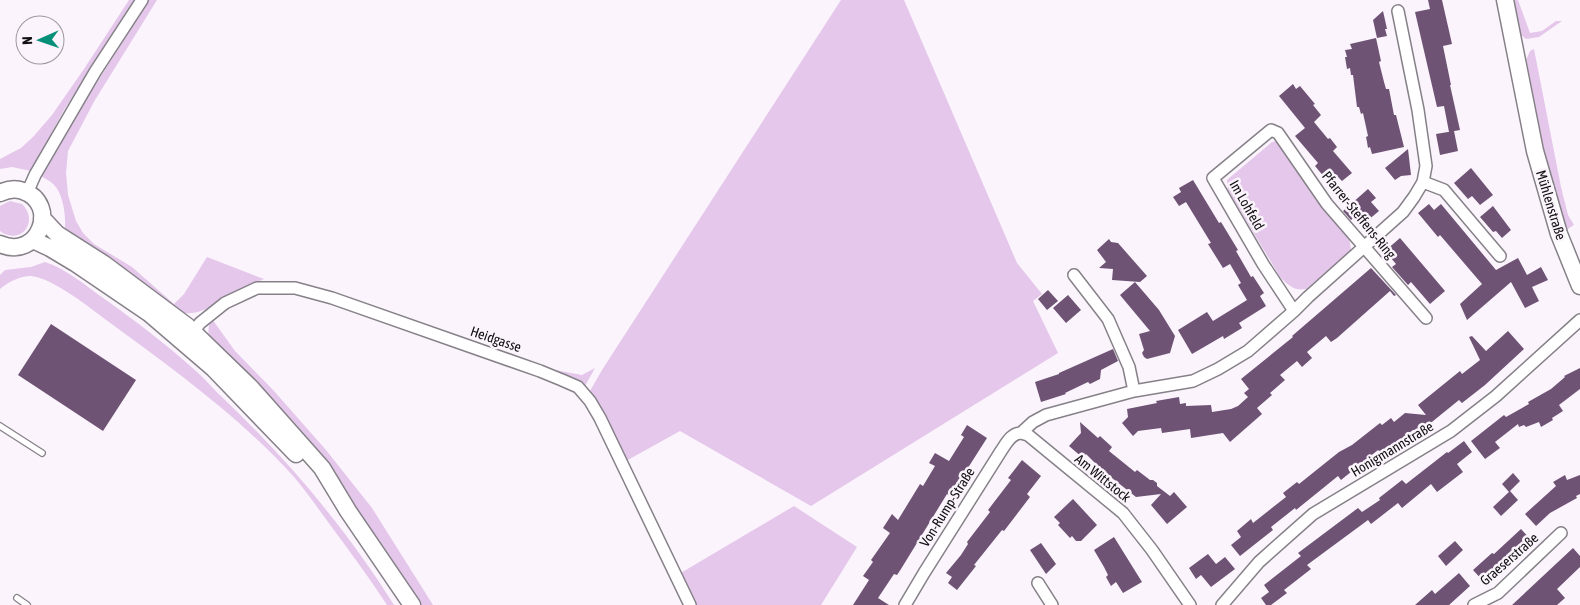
<svg xmlns="http://www.w3.org/2000/svg" width="1580" height="605" viewBox="0 0 1580 605" font-family="'Asap Condensed',sans-serif">
<rect width="100%" height="100%" fill="#fbf4fc"/>
<path fill="#e4c7ea" d="M129,0H135L64,110L31,171L12,167L0,169V159L21,148L33,137L52,115L84,69Z
M149,0H157L95,100L68,151L66,173L68,195L76,221L83,233L94,244L132,267L174,304L184,294L207,257L264,279C244,288 210,312 191,313C184,314 178,312 171,310L64,234C67,221 64,196 55,186C52,182 46,179 41,176L55,149Z
M841,0H904L1017,263L1042,294L1033,301L1058,353L811,506L680,431L626,461L590,391L602,370Z
M1514,0H1518L1530,33L1542,31L1556,21H1562L1539,37L1526,39L1521,35Z
M1534,49L1561,187L1568,215L1574,225L1566,230L1547,165L1526,60L1530,51Z
M1277,141L1349,237L1351,250L1306,289C1294,291 1289,286 1280,277L1228,190L1227,180L1272,142Z
M10,201L22,204C40,222 20,246 0,231V206Z
M45,262C67,269 87,287 106,300C137,322 167,345 196,371C206,380 215,391 225,400C289,461 347,530 394,605H387C368,576 348,549 328,522C317,507 306,491 294,477C240,417 173,369 109,322C90,308 53,278 31,276C20,276 8,282 0,289V275L5,270L31,267Z
M212,319L235,351L274,391L326,450L372,508L433,605H421L387,552L348,497L208,338L209,324Z
M595,368L585,386L577,380L555,370L582,375Z
M794,506L857,547L821,605H694L679,574Z"/>
<path fill="#6e5375" d="M1428,0H1442L1452,44L1443,46L1451,85H1450L1460,130L1449,132L1444,106L1437,107L1415,12L1430,9Z
M1383,11L1387,29H1385L1387,36L1377,38L1373,20Z
M1376,38L1381,61L1379,62L1384,82L1386,89H1389L1394,115H1396L1404,147L1372,154L1370,147L1368,148L1367,142L1366,137L1368,136L1363,113L1361,114L1359,107H1357L1353,75H1351L1350,68L1347,69L1345,57H1347L1345,50L1352,49L1350,44Z
M1293,84L1296,89L1300,86L1315,104L1313,105L1321,115L1314,122L1328,139L1330,138L1337,147L1333,151L1352,173L1342,181L1338,177L1330,184L1315,166L1318,163L1295,136L1305,128L1279,96Z
M1454,131L1458,151L1440,155L1436,134Z
M1408,149L1411,175L1401,176L1395,180L1385,168Z
M1471,168L1493,195L1480,205L1472,196L1468,199L1454,183Z
M1193,180L1219,223L1221,222L1238,250L1236,251L1251,277L1253,276L1264,293L1260,296L1266,306L1239,323L1242,328L1224,339L1223,336L1192,354L1178,330L1207,312L1213,321L1247,300L1238,285L1241,283L1230,264L1223,268L1208,244L1211,243L1186,202L1179,206L1173,197L1181,192L1179,188Z
M1368,189L1376,198L1371,202L1379,211L1361,226L1354,218L1351,220L1343,211Z
M1429,204L1434,210L1441,204L1496,270L1518,258L1527,275L1541,267L1548,280L1532,287L1539,301L1525,308L1511,282L1467,320L1460,304L1482,284L1440,235L1438,237L1418,213Z
M1493,206L1511,230L1502,238L1496,231L1493,232L1480,217Z
M1400,238L1445,291L1430,304L1411,282L1408,285L1392,267L1396,264L1385,251Z
M1109,239L1111,242L1118,243L1147,276L1140,282L1112,280L1113,269L1099,268L1106,262L1097,250Z
M1371,268L1396,295L1394,296L1390,291L1337,338L1331,342L1326,336L1307,352L1312,358L1302,367L1297,361L1280,375L1285,380L1270,393L1272,395L1257,408L1262,414L1230,442L1223,433L1191,438L1190,429L1162,433L1161,428L1138,431L1133,436L1122,423L1128,417L1127,409L1157,403L1156,401L1179,397L1180,404L1186,403V406L1211,405L1212,412L1231,409L1238,406L1248,397L1244,393L1249,389L1241,379L1293,337L1292,336Z
M1135,282L1159,310L1175,336L1170,353L1147,359L1144,357L1142,353L1144,350L1139,334L1150,331L1120,295Z
M1048,290L1058,301L1047,310L1038,299Z
M1068,295L1081,310L1066,323L1053,308Z
M51,324L136,380L103,431L18,375Z
M1508,331L1524,349L1485,385L1462,403L1459,400L1422,430H1413L1382,454L1378,450L1341,480L1338,476L1296,510L1295,508L1271,527L1273,530L1240,556L1231,545L1241,537L1237,531L1251,519L1253,523L1286,497L1283,493L1297,482L1299,484L1339,452L1352,445L1380,423L1382,425L1391,418L1394,422L1405,413L1426,415L1418,405L1460,371L1462,374L1480,360L1469,337L1472,336L1486,351Z
M1113,349L1118,361L1101,370L1100,379L1090,384L1088,382L1065,393L1066,394L1041,402L1035,382L1059,374V373Z
M1580,368V389L1559,405L1563,411L1552,418L1553,420L1541,427L1539,422L1526,427L1524,425L1519,427L1518,424L1495,442L1500,448L1485,459L1471,441L1504,415L1506,417L1529,404L1528,402L1551,389L1565,377L1564,376Z
M1080,422L1098,438L1100,436L1112,447L1109,451L1135,472L1137,470L1150,480H1153L1157,483V486L1170,496L1174,492L1187,507L1167,524L1151,505L1161,494L1136,497L1102,470L1086,454L1083,458L1069,446L1081,433Z
M967,425L987,438L950,496L947,494L901,569L897,575L894,574L878,598L889,605H853L869,580L863,576L873,562L871,560L890,533L883,528L892,514L898,520L920,484L923,486L935,466L929,463L935,453L949,461L964,437L961,435Z
M1464,441L1472,452L1457,464L1463,472L1437,492L1431,484L1402,508L1398,503L1371,524L1368,520L1307,565L1311,569L1284,590L1287,593L1271,605H1266L1261,598L1269,592L1264,585L1301,556L1298,553L1358,508L1362,512L1380,500L1379,498L1402,480L1406,484L1447,452L1448,453Z
M1022,460L1041,476L1027,494L1030,497L1004,531L1002,530L974,565L976,566L957,590L948,583L952,577L946,573L961,555L968,544L967,542L990,512L988,510L1011,480L1008,478Z
M1513,473L1520,481L1509,492L1502,484Z
M1565,475L1567,480L1580,475V494L1576,496L1577,498L1550,513L1536,526L1525,514L1556,486L1553,482Z
M1510,491L1518,500L1501,516L1493,507Z
M1073,499L1097,525L1081,541H1076L1072,536L1070,538L1058,525L1060,523L1054,517Z
M1521,529L1532,541L1484,582L1473,570L1492,553L1494,554Z
M1114,537L1142,582L1123,593L1116,582L1111,586L1106,577L1108,575L1104,567L1094,550Z
M1455,541L1463,550L1446,566L1438,556Z
M1041,543L1056,564L1046,574L1030,550Z
M1573,548L1580,556V567L1557,589L1565,598L1557,605H1512Z
M1208,554L1216,564L1225,557L1235,569L1211,587L1201,575L1196,579L1189,568Z
M1459,573L1470,586L1449,605H1415L1432,590L1435,594Z"/>
<g fill="none" stroke-linecap="round" stroke-linejoin="round">
<g stroke="#868188" stroke-width="8">
<path id="lane" d="M0,426L42,453
M17,598L27,605"/>
</g>
<g stroke="#868188" stroke-width="14">
<path id="street" d="M1423,182L1444,190L1500,256
M27,193L35,175L95,72L142,0
M1074,275L1108,319L1129,367L1134,391
M1294,311L1263,264L1213,178L1271,130L1278,133L1327,204L1426,318
M190,336L200,323L225,303L257,288H295L332,298L540,371L562,380L578,387L590,401L600,418L690,605
M1021,433L1028,435L1123,513L1152,550L1190,605
M1038,583L1052,605
M905,605L924,573L1001,451C1006,444 1011,433 1021,433L1033,422L1046,415L1134,391L1193,381L1218,369L1248,351L1294,311L1308,297L1403,212L1414,197L1423,182L1426,166L1418,110L1398,11
M1222,605L1259,562L1313,514L1451,431L1496,396L1580,320
M1474,605L1498,593L1561,533"/>
</g>
<g stroke="#868188" stroke-width="19">
<path id="secondary" d="M1505,0L1535,151L1559,234L1580,286
M0,193C8,189 15,188 23,191C60,204 39,261 0,244
M42,218L57,234L104,264L187,326L251,388L322,468L348,511L412,605
M33,240L50,248L75,263L150,314L213,368L296,454"/>
</g>
<use href="#lane" stroke="#fff" stroke-width="5.5"/>
<use href="#street" stroke="#fff" stroke-width="11"/>
<use href="#secondary" stroke="#fff" stroke-width="16"/>
</g>
<g text-anchor="middle" dominant-baseline="central" stroke-width="5" stroke-linejoin="round" paint-order="stroke">
<g font-size="14" fill="#121012" stroke="#fbf4fc">
<text transform="translate(1247 205) rotate(60)">Im Lohfeld</text>
<text transform="translate(1551 205) rotate(73)">Mühlenstraße</text>
<text transform="translate(1359 215) rotate(51)">Pfarrer-Steffens-Ring</text>
<text transform="translate(496 339) rotate(19)">Heidgasse</text>
<text transform="translate(1392 449) rotate(-31)">Honigmannstraße</text>
<text transform="translate(1103 478) rotate(39)">Am Wittstock</text>
<text transform="translate(947 507) rotate(-58)">Von-Rump-Straße</text>
<text transform="translate(1509 559) rotate(-41)">Graeserstraße</text>
</g>
</g>
<g transform="translate(40 40) rotate(268)"><circle r="24" fill="#fbf4fc" stroke="#9e999e"/>
<path d="M0-4L9 19L0 12L-9 19Z" fill="#079079"/>
<text y="-8" font-size="14" font-weight="bold" text-anchor="middle" fill="#121012">N</text>
</g>
</svg>
